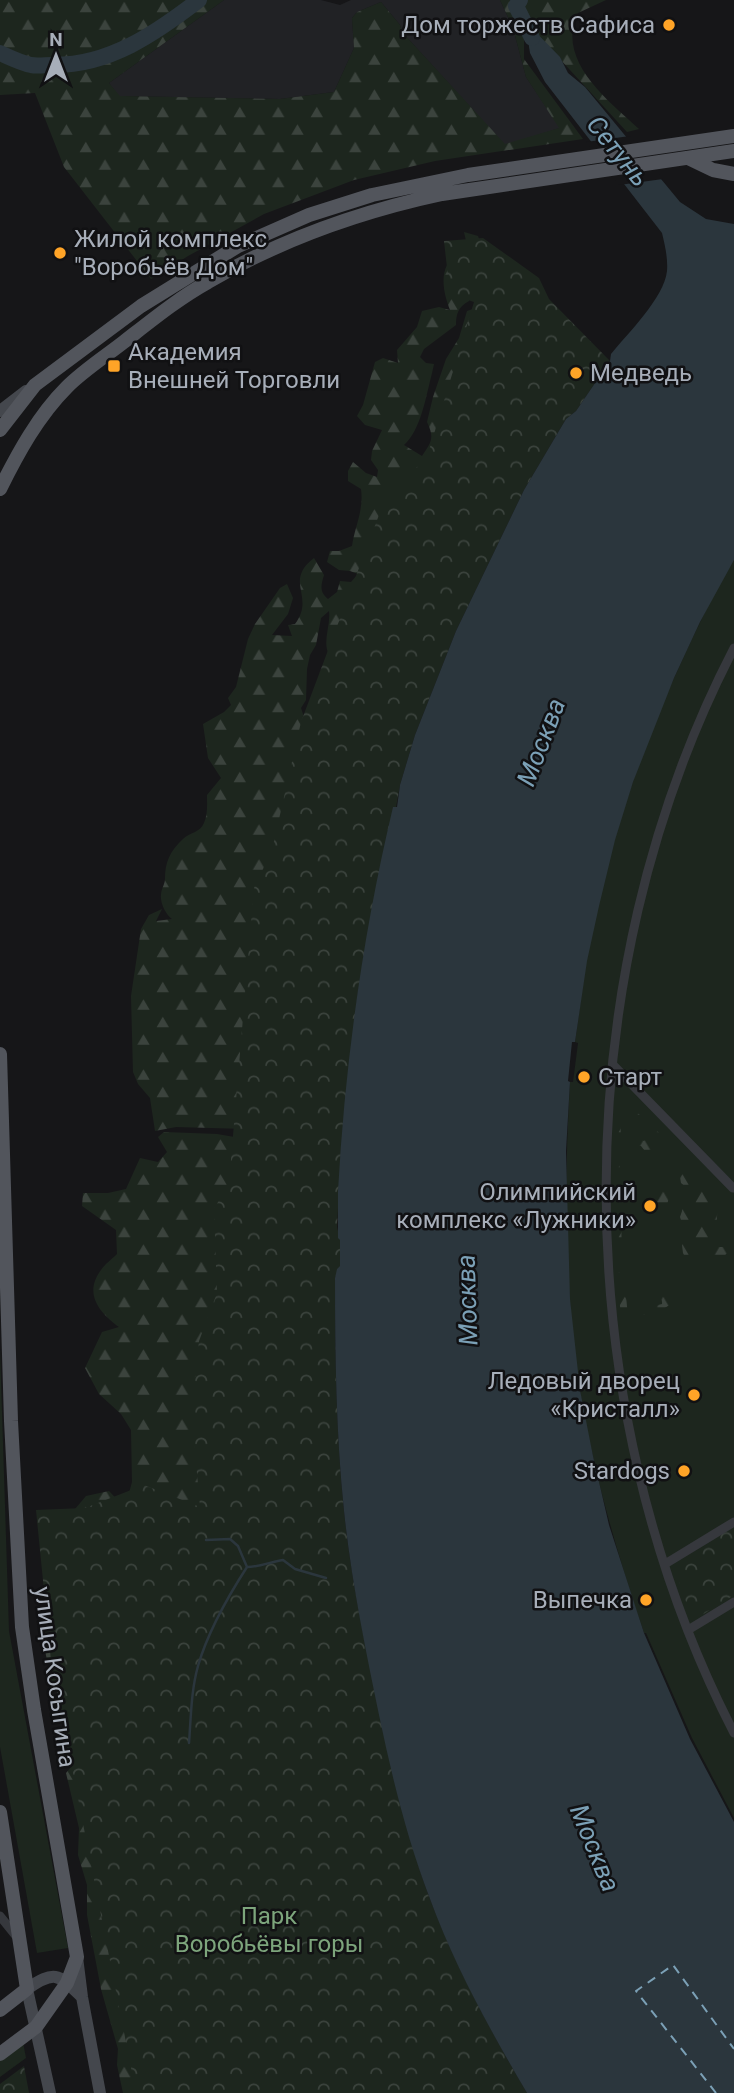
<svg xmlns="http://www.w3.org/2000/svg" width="734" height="2093" viewBox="0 0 734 2093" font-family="Roboto,sans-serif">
<defs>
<pattern id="forest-firs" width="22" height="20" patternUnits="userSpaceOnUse" patternTransform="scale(1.75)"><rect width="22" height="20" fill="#1d261e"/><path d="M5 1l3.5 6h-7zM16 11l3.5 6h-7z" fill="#3b433d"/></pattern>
<pattern id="park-crowns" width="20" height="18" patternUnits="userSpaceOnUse" patternTransform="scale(1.75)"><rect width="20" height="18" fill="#1d261e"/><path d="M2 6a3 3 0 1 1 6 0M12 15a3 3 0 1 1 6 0" fill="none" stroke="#3b433d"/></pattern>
</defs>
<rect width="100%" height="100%" fill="#161618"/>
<path fill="#212225" d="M224,0H321L340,5L351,0H500L513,28L526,77L560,128L505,145L402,32L400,25L381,2L357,12L352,18L354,48L334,92L280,99L119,96L109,83Z"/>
<path fill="#1d261e" d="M734,560V1818L692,1738L646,1633H644C617,1554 594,1474 580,1391C564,1290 564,1184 570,1082H573L578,1043L575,1042C579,1015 582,989 586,963C604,857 639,751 685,654C700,622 715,590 734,560Z
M0,1349L9,1631L68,1948L37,1953L0,1747Z
M23,2042L26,2058L0,2077V2059Z"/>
<path fill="url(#forest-firs)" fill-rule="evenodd" d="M0,0H224L109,83L120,96L280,99L334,92L354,48L352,18L357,12L381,2L400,25L402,32L505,144L559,128L526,77L513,28L500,0H606L578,13C577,18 573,23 573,28C566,69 613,105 639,129L627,132L524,20V59L583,139L435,161L354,180L264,214L188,256L151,279L64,167L35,93L0,95Z
M464,232L478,236L484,254L471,286L469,301C458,307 456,314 456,325L424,349L420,357L426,363L434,364L432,373C426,396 421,430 404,445L422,456C431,443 435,438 427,422L433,397L446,359L459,338L467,311L476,308L247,1129L176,1127L155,1131L150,1098L138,1084L133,1072L131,996L141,929L149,915L162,909L156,921L172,919C166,915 160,903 161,895C161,889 165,884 165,879C165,862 170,851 183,839C190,832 200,833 204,823C208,814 207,804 207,795L221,778L208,758L203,724L224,712L231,705L228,698L236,687L248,639L255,624L280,588L287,584L293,598L288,614L272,635L292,636L288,625L295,624C316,596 283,582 314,558L324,575C321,585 319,592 328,599L337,592L340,581L351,582L358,574L350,571L339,570L327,562L330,551H339L352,546C355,526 364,510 361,489L348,481V471L353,462L366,473L377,477L378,470L371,460L372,451L382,430L365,425L357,416L363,405L375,362L383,358L398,363L397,350L417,327L422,311L439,307L450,310C445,297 440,279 447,265C450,258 462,251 467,245ZM329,611C331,626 322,641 329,655L315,686L314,710L304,717L301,708L306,700L307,669L310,655L316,645L321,618Z
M623,1098C636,1114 656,1127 669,1144V1148L664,1152L658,1146H652L657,1156L653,1163L645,1164L639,1160L638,1153L645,1151L641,1146H638L635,1150L628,1148L627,1144L629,1138L635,1136L644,1141L646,1139L620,1114L621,1139L618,1149H615L617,1099Z
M164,1132L217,1134L240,1138L470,2093H123L117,2065L118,2049L101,1989L87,1915V1885L78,1855L79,1828L66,1773L77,1760L66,1746L64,1701L51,1681L44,1645L46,1621L60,1648L70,1515L86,1496L109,1491L125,1508L132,1482L131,1430L121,1414L99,1394L85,1368L102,1332L119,1327C100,1313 83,1294 101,1270C105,1264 112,1259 117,1254L116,1230L82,1206L83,1193H108L126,1189L140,1158L158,1162L167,1152L158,1137Z
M614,1157L618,1160L620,1169L622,1259L620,1267L617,1268L614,1205Z
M679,1161L686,1162L691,1170L700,1173L703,1184L716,1199L718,1206L715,1239L718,1247H726L729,1251L713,1268L709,1267L703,1258L696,1266L690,1267L683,1253L680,1230L694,1223L689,1220H681L680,1217L682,1211L680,1198L687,1188L681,1183L680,1177L673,1168Z
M656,1187L670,1194L665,1212L658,1211C654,1203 643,1193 656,1187Z
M617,1271L620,1273L626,1288L632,1286C644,1298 648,1280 658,1305L662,1304C663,1297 656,1294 658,1288L663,1285H668L670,1289L665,1294L670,1297L671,1304L657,1313L641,1315L635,1310L631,1296L626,1295L628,1318L627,1321H623L621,1318Z"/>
<path fill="url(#park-crowns)" d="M483,238L539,278L549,299L610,361L576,411L566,419L524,490L456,631L415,735L400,785L396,807H394L358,992L350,1058L339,1188L337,1227L340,1240V1266L335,1278C335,1356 336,1433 344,1511C352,1590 370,1668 388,1745C400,1797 411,1849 430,1899C456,1967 490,2030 527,2093H136L51,1661L36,1510L85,1508L144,1485L200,1507L194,1440L193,1399L199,1341L217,1293L214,1209L229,1183L254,888L272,850L301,722L385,499L427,457L474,302L450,294L444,241Z
M734,1526V1595L697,1618L691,1617L674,1566L675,1563Z
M24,2066L29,2093H0V2084Z"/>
<path fill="#2b363d" d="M525,21L560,57L568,73L585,87L680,202L706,219L734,224V560L700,622L674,678L633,782L615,840L599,906L587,961L575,1042H572L568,1081L570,1082L566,1151L570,1299L580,1390L593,1456L609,1525L644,1633L690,1739L734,1822V2093H527C490,2030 455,1967 430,1899C407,1839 392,1777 379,1715C365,1647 351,1579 344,1511C336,1433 335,1356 335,1278L337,1269L340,1266V1240L338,1238C338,1223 338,1207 338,1191C345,1062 363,933 393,807H397L400,785L415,735L456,631L524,490L566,419L576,411L610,361L611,354C628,333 664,298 667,271C668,258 665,246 662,233L545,82L530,53Z"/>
<path fill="#161618" d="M630,136L663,179L619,185L586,142Z"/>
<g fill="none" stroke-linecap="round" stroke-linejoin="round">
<path stroke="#2b363d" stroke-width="2.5" d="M206,1540L230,1539L238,1546L247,1567C259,1567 270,1562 283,1560L295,1569L326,1578
M189,1743C191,1717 191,1691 198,1666C208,1631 227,1598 247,1567"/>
<path stroke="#2b363d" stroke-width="16" d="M520,0L516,6L532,38
M0,53C9,57 21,63 31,65C37,66 45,65 52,65C109,66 156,33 199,0"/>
<path stroke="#7ba0b6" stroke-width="2" stroke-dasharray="9 7" stroke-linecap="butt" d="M716,2093L636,1991L673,1965L734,2049"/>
<path stroke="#36383d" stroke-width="9" d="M734,648C563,978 564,1403 734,1733
M613,1065L733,1188
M665,1564L734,1522
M688,1630L734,1602
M0,1916L16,1936"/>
<path stroke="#44474d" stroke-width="12" d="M0,411L26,391
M77,1957L82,1997L100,2093
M50,2093L27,1989C56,1969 59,1975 82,1997"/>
<path stroke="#52555c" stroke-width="14" d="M688,158L713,170L734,174
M0,430L35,385L141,306L238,246L309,215L372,195L468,175L734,136
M0,489C18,453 38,416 67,387C84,370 106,356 125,341C152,320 179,298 208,282C282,239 358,212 442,194L734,151
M0,1054L11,1421L22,1627L34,1710L77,1957L67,1983L36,2027L0,2054
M0,1812L27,1989L0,2010"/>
</g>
<g fill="#ffa427" stroke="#111113" stroke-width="2.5">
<circle cx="669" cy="25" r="7"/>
<circle cx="60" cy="253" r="7"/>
<rect x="107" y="359" width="14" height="14" rx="3.5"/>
<circle cx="576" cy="373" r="7"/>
<circle cx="584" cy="1077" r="7"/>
<circle cx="650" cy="1206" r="7"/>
<circle cx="694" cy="1395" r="7"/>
<circle cx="684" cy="1471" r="7"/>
<circle cx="646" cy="1600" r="7"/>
</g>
<g text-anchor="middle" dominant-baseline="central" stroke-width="5" stroke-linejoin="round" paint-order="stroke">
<g font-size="24" fill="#a7aeb9" stroke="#111113" text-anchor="end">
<text x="655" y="25">Дом торжеств Сафиса</text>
<text x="74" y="239" text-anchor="start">Жилой комплекс<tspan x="74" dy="28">"Воробьёв Дом"</tspan></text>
<text x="128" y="352" text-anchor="start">Академия<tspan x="128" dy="28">Внешней Торговли</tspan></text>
<text x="590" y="373" text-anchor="start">Медведь</text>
<text x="598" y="1077" text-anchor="start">Старт</text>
<text x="636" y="1192">Олимпийский<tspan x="636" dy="28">комплекс «Лужники»</tspan></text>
<text x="680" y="1381">Ледовый дворец<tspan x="680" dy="28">«Кристалл»</tspan></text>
<text x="670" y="1471">Stardogs</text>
<text x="632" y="1600">Выпечка</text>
</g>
<g font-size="24" fill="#a7aeb9" stroke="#111113">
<text transform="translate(55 1677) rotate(82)">улица Косыгина</text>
</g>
<g font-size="24" fill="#7da57c" stroke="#111113">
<text x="269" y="1916">Парк<tspan x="269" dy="28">Воробьёвы горы</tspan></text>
</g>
<g font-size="26" font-style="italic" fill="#7ba0b6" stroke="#111113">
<text transform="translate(618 151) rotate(51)">Сетунь</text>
<text transform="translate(541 742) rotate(-69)">Москва</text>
<text transform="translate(467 1300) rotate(-92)">Москва</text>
<text transform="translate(595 1848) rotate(68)">Москва</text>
</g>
</g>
<g transform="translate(56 56)" stroke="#111113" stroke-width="5" paint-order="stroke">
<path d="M0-5L12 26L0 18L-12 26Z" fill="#a7aeb9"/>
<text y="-10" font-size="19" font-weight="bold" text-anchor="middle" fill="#a7aeb9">N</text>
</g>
</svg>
